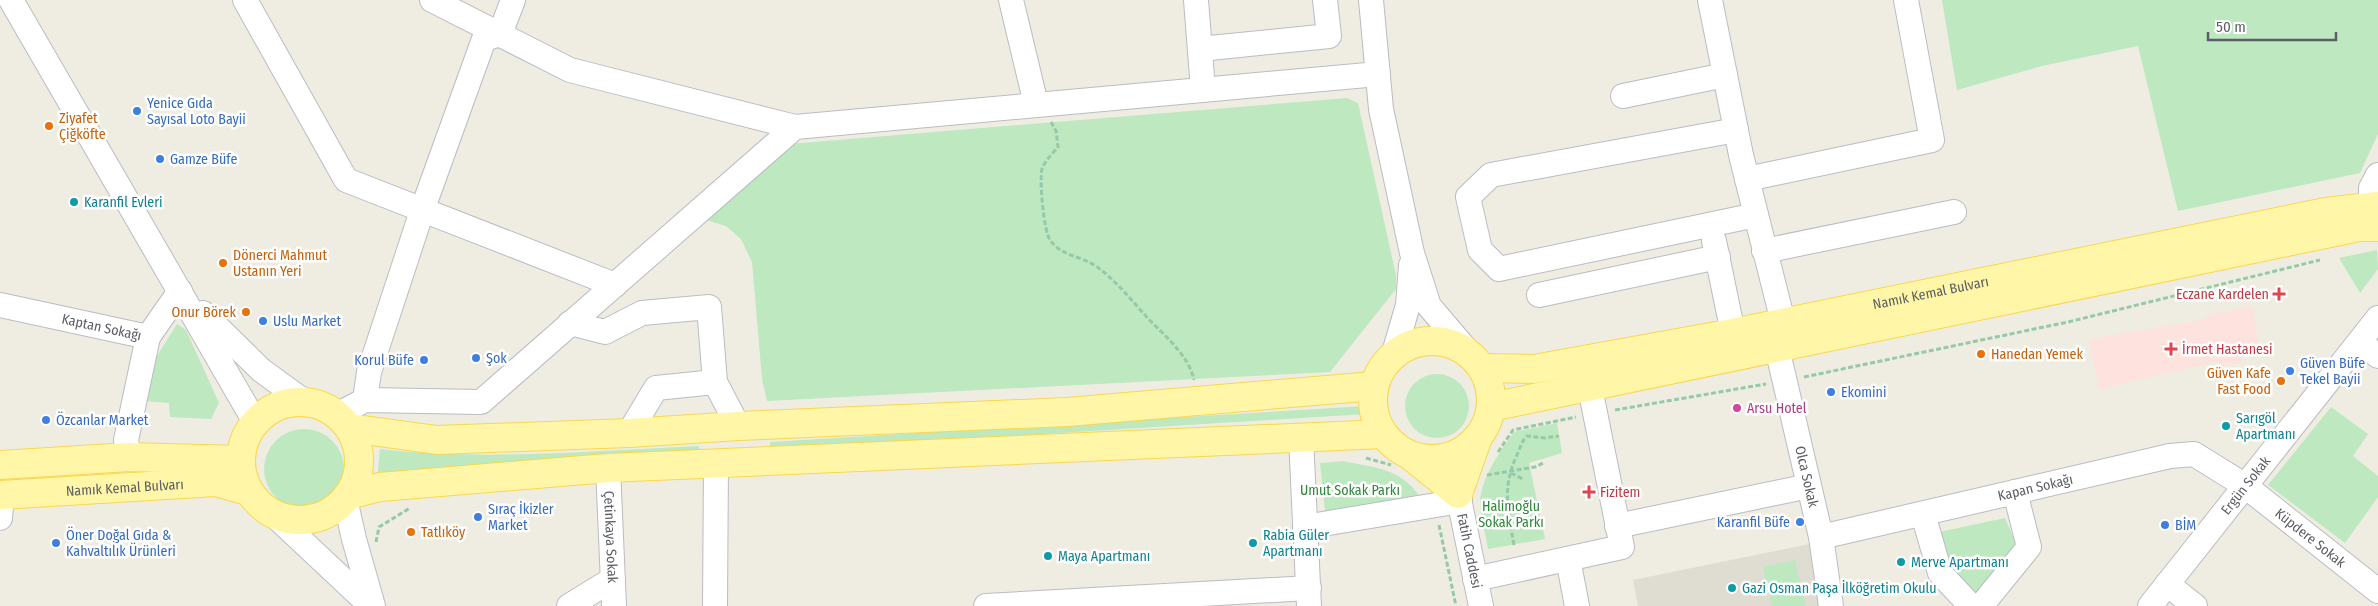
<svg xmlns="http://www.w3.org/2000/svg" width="2378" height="606" viewBox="0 0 2378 606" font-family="'Fira Sans Condensed',sans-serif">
<rect width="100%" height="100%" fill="#efede2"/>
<path fill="#dfdcd1" d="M1815,543L1825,606H1638L1633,580Z"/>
<path fill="#fde2dd" d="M2250,307L2253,308L2259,346L2250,347V352L2241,354L2242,362L2220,366L2219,361L2099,389L2089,339L2206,319L2207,315Z"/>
<path fill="#bde8c0" d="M1942,0H2378V134L2360,173L2178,211L2138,46L2042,66L1957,90Z
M1347,98L1358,103L1396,275V289L1330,372L767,401L762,379L752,262L741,239L726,226L702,219L789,144Z
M2377,250L2378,269L2360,293L2339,258Z
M177,324L186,330L219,403L211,419L170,417L169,403L145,401L149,369Z
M1405 406a32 32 0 1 1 64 0a32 32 0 1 1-64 0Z
M1366,406V414L771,451L770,442Z
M2331,407L2368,434L2353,456L2378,476V497L2345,543L2268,485Z
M1557,423L1562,453L1529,463L1545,539L1488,549C1486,535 1481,520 1480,506C1479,480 1500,452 1514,432Z
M264 469a40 40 0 1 1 80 0a40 40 0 1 1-80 0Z
M699,446L700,454L377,481L380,449C486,461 593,451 699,446Z
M1343,461C1381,469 1403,468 1425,504L1326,521L1320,463Z
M2005,518L2018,548L1974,600L1953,576L1939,532Z
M1795,560L1806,606H1772L1763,567Z"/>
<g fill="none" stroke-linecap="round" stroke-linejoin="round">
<g stroke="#babcc2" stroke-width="26">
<g id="minor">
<path d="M11,0L255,422"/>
<path d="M245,0L346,180L615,285"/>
<path d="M432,0L570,70L795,127"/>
<path d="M1011,0L1036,104"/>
<path d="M1196,0L1203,90"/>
<path d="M1371,0L1381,109L1412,253L1429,306L1469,353"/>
<path d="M1710,0L1741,155L1783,322"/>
<path d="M1200,49L1329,36L1325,0"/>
<path d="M1623,96L1725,75"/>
<path d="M1736,130L1491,175L1468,197L1480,250L1499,269L1756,215"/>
<path d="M1747,179L1932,140L1906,0"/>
<path d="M2371,207V188L2378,175"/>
<path d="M1714,241L1733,333"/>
<path d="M1764,251L1954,212"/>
<path d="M1539,295L1718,257"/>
<path id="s1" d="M0,305L148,337L180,291"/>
<path d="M203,313L261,370L305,402"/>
<path d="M570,323L605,332L642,313L709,307L715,382"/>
<path d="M2361,343L2378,356"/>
<path id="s2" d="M1777,348L1821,537L1831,606"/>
<path d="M1394,353L1408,305L1411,265"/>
<path d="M365,400L369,372L423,208L484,39L500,34L513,0"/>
<path d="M337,415L365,400L481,402L795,127L1378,74"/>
<path d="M629,433L656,388L715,382L738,426"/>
<path d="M1301,438L1309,606"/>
<path d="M129,457L126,440L148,337"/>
<path id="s3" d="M608,468L614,606"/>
<path id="s4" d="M1458,494L1481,606"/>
<path d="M345,499L354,539L373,606"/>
<path d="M273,514L371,606"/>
<path d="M1923,514L1940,573L1971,606"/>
<path d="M0,518L2,495"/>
<path d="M1617,526L1809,486"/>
<path d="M1305,527L1460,501"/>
<path id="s5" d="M1821,537L2170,456L2194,454L2244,485L2378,591"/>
<path d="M1568,559L1577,606"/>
<path d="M1475,579L1622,547L1590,388"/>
<path d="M2167,584L2195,606"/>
<path d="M569,606L613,579"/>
<path d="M715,606L716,463"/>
<path d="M986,606L1309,588"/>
<path d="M1981,606L2029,547L2015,492"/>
<path id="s6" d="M2150,606L2378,318"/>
</g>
</g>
<g stroke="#fad650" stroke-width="30">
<g id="major">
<circle cx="1432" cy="400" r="59"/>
<path id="s7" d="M1482,368L1534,369L1733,333L2326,212L2378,206"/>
<circle cx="300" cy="461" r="59"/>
<path d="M1491,407L2359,227H2378"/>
<path d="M349,428L437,440L629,433L738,426L1067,412L1374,386"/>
<path d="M1411,456L1458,494L1477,440"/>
<path d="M0,465L129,457L240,460"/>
<path id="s8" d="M0,495L216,482L248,491"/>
<path d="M348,495L380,487L608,468L1383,434"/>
</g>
</g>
<path stroke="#95c9a8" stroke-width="3" stroke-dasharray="5 2.5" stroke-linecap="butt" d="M1051,122L1056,131L1058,147C1053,153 1044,162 1042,169C1039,180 1044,232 1050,240C1061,256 1081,256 1096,266C1115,280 1129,297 1144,314C1162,334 1188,353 1194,380
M1804,377L2068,322L2320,260
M1615,410L1766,384
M1498,452L1513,430L1576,417
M1366,458L1391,465
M1511,473L1523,479
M1487,475L1535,467L1545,462
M1439,525L1456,606
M376,542L379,527L410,508
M1514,545C1508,511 1502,489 1516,457C1520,449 1521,442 1527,436L1545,438L1559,436"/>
<use href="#minor" stroke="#fff" stroke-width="24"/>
<use href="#major" stroke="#fff7a7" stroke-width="28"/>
</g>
<g fill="#3f7fe0" stroke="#fff" stroke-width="2">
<circle cx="137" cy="111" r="5"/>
<circle cx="160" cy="159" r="5"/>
<circle cx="263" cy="321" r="5"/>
<circle cx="476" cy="358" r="5"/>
<circle cx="424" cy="360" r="5"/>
<circle cx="2290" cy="371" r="5"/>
<circle cx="1831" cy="392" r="5"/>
<circle cx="46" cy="420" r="5"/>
<circle cx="478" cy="517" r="5"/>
<circle cx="1800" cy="522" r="5"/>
<circle cx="2165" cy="525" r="5"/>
<circle cx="56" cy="543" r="5"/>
</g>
<g fill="#e8710a" stroke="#fff" stroke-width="2">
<circle cx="49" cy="126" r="5"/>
<circle cx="223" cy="263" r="5"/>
<circle cx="246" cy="312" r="5"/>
<circle cx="1981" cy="354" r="5"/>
<circle cx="2281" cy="381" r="5"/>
<circle cx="411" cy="532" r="5"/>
</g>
<g fill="#0f9aa8" stroke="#fff" stroke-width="2">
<circle cx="74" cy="202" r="5"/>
<circle cx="2226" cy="426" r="5"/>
<circle cx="1253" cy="543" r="5"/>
<circle cx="1048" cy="556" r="5"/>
<circle cx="1901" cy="562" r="5"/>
<circle cx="1732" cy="588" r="5"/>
</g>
<g fill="#e0444e" stroke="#fff" stroke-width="2">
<path d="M2276.5 286.5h5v5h5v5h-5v5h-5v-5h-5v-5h5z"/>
<path d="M2168.5 341.5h5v5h5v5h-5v5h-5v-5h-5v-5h5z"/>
<path d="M1586.5 484.5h5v5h5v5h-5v5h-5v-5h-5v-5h5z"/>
</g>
<circle fill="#d1479c" stroke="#fff" stroke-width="2" cx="1737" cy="408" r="5"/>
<g text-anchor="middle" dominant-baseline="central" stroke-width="5" stroke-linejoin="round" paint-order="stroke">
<g font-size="14" fill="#366cbe" stroke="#fff" text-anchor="start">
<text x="147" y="103">Yenice Gıda<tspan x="147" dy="16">Sayısal Loto Bayii</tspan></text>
<text x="170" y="159">Gamze Büfe</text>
<text x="273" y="321">Uslu Market</text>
<text x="486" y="358">Şok</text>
<text x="414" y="360" text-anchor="end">Korul Büfe</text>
<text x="2300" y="363">Güven Büfe<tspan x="2300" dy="16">Tekel Bayii</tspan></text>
<text x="1841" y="392">Ekomini</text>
<text x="56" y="420">Özcanlar Market</text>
<text x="488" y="509">Sıraç İkizler<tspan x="488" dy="16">Market</tspan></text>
<text x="1790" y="522" text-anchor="end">Karanfil Büfe</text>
<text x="2175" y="525">BİM</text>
<text x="66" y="535">Öner Doğal Gıda &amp;<tspan x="66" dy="16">Kahvaltılık Ürünleri</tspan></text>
</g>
<g font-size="14" fill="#c56008" stroke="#fff" text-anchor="start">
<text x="59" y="118">Ziyafet<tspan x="59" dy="16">Çiğköfte</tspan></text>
<text x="233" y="255">Dönerci Mahmut<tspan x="233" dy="16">Ustanın Yeri</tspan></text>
<text x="236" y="312" text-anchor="end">Onur Börek</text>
<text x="1991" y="354">Hanedan Yemek</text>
<text x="2271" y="373" text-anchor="end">Güven Kafe<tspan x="2271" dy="16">Fast Food</tspan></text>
<text x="421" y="532">Tatlıköy</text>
</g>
<g font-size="14" fill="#0d838f" stroke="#fff" text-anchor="start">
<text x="84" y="202">Karanfil Evleri</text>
<text x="2236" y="418">Sarıgöl<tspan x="2236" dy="16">Apartmanı</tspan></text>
<text x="1263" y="535">Rabia Güler<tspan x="1263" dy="16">Apartmanı</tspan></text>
<text x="1058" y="556">Maya Apartmanı</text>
<text x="1911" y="562">Merve Apartmanı</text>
<text x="1742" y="588">Gazi Osman Paşa İlköğretim Okulu</text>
</g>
<g font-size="14" fill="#5b5e64" stroke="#fff">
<text stroke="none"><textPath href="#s7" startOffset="456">Namık Kemal Bulvarı</textPath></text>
<text stroke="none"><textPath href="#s1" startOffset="104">Kaptan Sokağı</textPath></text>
<text stroke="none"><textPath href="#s2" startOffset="132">Olca Sokak</textPath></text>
<text stroke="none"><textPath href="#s6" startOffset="154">Ergün Sokak</textPath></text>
<text stroke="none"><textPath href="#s5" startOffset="220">Kapan Sokağı</textPath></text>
<text stroke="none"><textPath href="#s8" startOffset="125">Namık Kemal Bulvarı</textPath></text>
<text stroke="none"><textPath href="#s3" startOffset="69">Çetinkaya Sokak</textPath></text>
<text stroke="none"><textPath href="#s5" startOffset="526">Küpdere Sokak</textPath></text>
<text stroke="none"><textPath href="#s4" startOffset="58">Fatih Caddesi</textPath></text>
</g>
<g font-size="14" fill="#be3a42" stroke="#fff" text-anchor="start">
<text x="2269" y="294" text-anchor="end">Eczane Kardelen</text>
<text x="2182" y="349">İrmet Hastanesi</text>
<text x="1600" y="492">Fizitem</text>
</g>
<g font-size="14" fill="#b23c85" stroke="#fff" text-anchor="start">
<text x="1747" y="408">Arsu Hotel</text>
</g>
<g font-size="14" fill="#2f873a" stroke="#fff">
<text x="1350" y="490">Umut Sokak Parkı</text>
<text x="1511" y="506">Halimoğlu<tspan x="1511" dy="16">Sokak Parkı</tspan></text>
</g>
</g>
<path d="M2208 32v8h128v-8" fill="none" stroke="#5b5e64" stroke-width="2.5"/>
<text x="2216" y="32" font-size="15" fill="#5b5e64" stroke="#ffffff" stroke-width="4" paint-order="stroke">50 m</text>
</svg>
